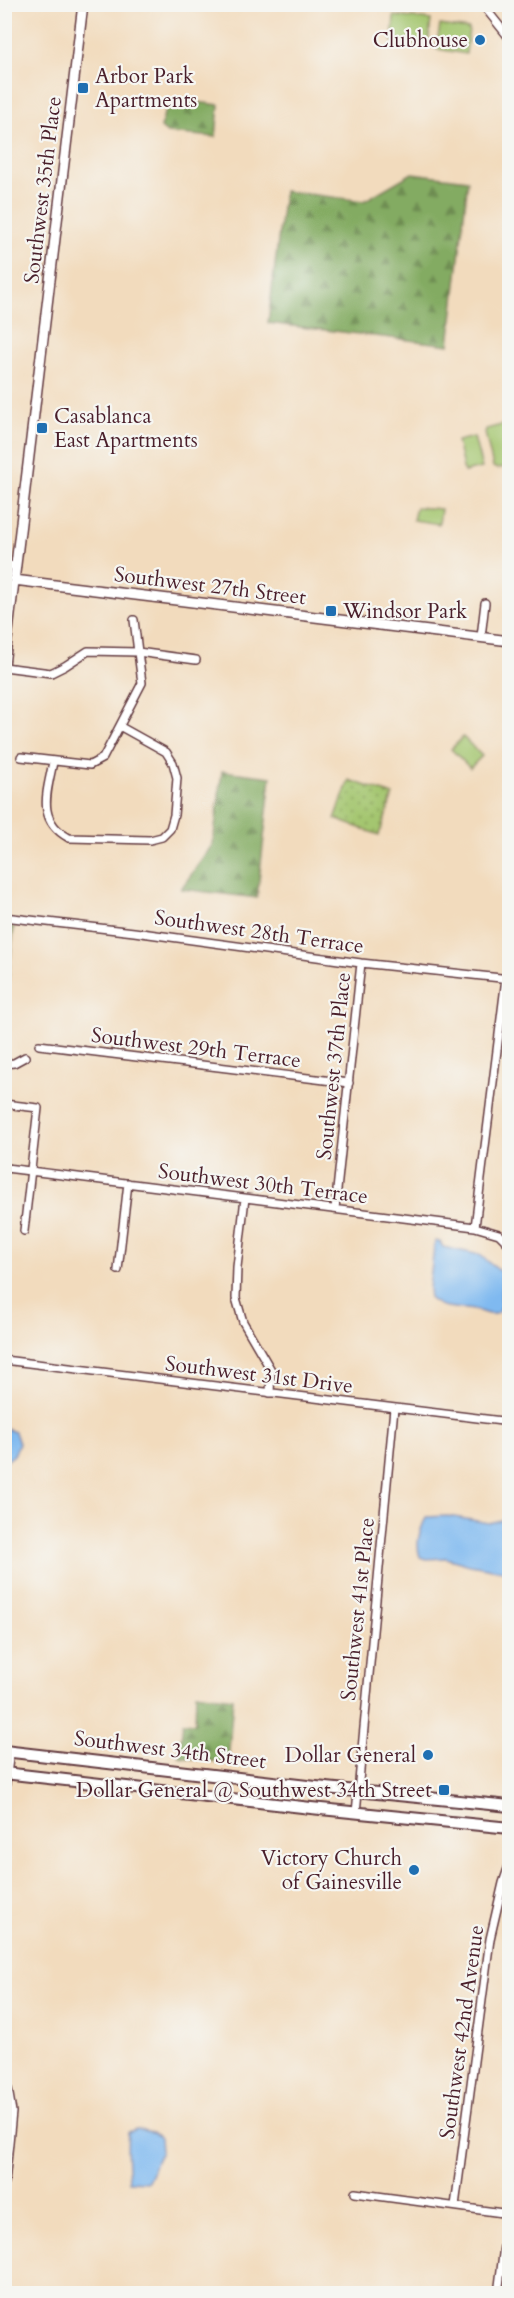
<svg xmlns="http://www.w3.org/2000/svg" width="514" height="2298" viewBox="0 0 514 2298" font-family="Cardo,serif">
<defs>
<pattern id="forest-firs" width="22" height="20" patternUnits="userSpaceOnUse" patternTransform="scale(1.5)"><rect width="22" height="20" fill="#83ab62"/><path d="M5 1l3.5 6h-7zM16 11l3.5 6h-7z" fill="#6d8b51"/></pattern>
<pattern id="park-dots" width="8" height="8" patternUnits="userSpaceOnUse" patternTransform="scale(1.5)"><rect width="8" height="8" fill="#a4c66f"/><path d="M2 2h.1M6 6h.1" fill="none" stroke="#88a05b" stroke-width="1.8" stroke-linecap="round"/></pattern>
</defs>
<rect width="100%" height="100%" fill="#f6f6f2"/>
<filter id="ink" filterUnits="userSpaceOnUse"><feTurbulence type="fractalNoise" baseFrequency=".0167" numOctaves="2"/><feDisplacementMap in="SourceGraphic" scale="12" xChannelSelector="R" yChannelSelector="G"/><feConvolveMatrix kernelMatrix="1 2 1 2 8 2 1 2 1" color-interpolation-filters="sRGB"/></filter>
<filter id="wash" filterUnits="userSpaceOnUse"><feTurbulence type="fractalNoise" baseFrequency=".008" numOctaves="4" result="noise"/><feDisplacementMap in="SourceGraphic" scale="24" xChannelSelector="R" yChannelSelector="G"/><feGaussianBlur stdDeviation="1.35" result="paint"/><feColorMatrix in="noise" values="0 0 0 0 0 0 0 0 0 0 0 0 0 0 0 0 0 1.4 0 .05"/><feComposite in="paint" operator="in"/></filter>
<g filter="url(#wash)">
<rect width="100%" height="100%" fill="#f2dbbd"/>
<path fill="#a4c66f" stroke="#77724d" stroke-width="1.5" d="M394,16L431,20L428,46L392,42Z
M440,25L469,29L466,54L436,49Z
M509,423V466L497,469L493,467L485,433L486,429Z
M474,437L482,468L464,472L457,441Z
M416,507L441,509L439,524L413,520Z
M463,737L482,756L470,768L451,749Z"/>
<path fill="url(#forest-firs)" stroke="#666546" stroke-width="1.5" d="M189,101L219,105L216,137L167,133L161,128L164,113L176,105Z
M412,173L468,180L449,345L268,323L284,191L364,201Z
M222,771L271,777L257,898L181,889L213,844Z
M5,926L14,927L5,1006L4,926Z
M196,1693L233,1698L228,1763L179,1757L183,1722L195,1723Z"/>
<path fill="url(#park-dots)" stroke="#77724d" stroke-width="1.5" d="M349,780L393,795L379,835L335,819Z"/>
<path fill="#7fb9f0" stroke="#646c8e" stroke-width="1.5" d="M435,1241L440,1242L443,1247L480,1255L502,1273L501,1305L498,1313C490,1316 486,1313 478,1311C462,1306 444,1312 430,1299L429,1288Z
M7,1429L15,1432L19,1443L14,1455L5,1462V1431Z
M448,1516L489,1523L509,1518V1572L470,1565L446,1558L427,1559L420,1557C415,1543 420,1531 426,1517Z
M136,2129L153,2132L160,2138L161,2152C154,2162 153,2173 147,2182L129,2181C128,2164 126,2149 128,2132Z"/>
</g>
<g filter="url(#ink)">
<g fill="none" stroke-linecap="round" stroke-linejoin="round">
<g stroke="#633b41" stroke-width="10">
<path id="street" d="M482,4L510,39
M4,565L16,566
M134,620L138,652L196,660
M481,637L485,603
M4,667L51,673L65,666L88,651L138,652L142,683L103,758L90,765L21,757
M53,762C47,793 36,820 69,838L150,840L162,837L170,829L174,815L177,778L173,763L166,752L121,727
M4,917L134,932L361,963L510,979
M39,1045L349,1083
M4,1064L14,1063L25,1057
M4,1104L38,1108L24,1231
M6,1168L475,1227L499,1234L510,1245
M245,1198L237,1267L236,1298L243,1322L271,1370L270,1393
M335,1209L361,963
M475,1227L506,978
M118,1270L128,1183
M4,1360L510,1422
M356,1813L394,1408
M355,2193L510,2214
M455,2206L490,1939L503,1883L510,1863
M498,2294L508,2214"/>
</g>
<g stroke="#633b41" stroke-width="12">
<path id="secondary" d="M14,580L510,641
M4,665L83,4
M4,1790L9,1751
M4,2071L11,2112L4,2183"/>
</g>
<g stroke="#633b41" stroke-width="14">
<path id="primary" d="M4,1751L316,1787L510,1806
M4,1773L311,1808L510,1828"/>
</g>
<use href="#street" stroke="#fff" stroke-width="7"/>
<use href="#secondary" stroke="#fff" stroke-width="9"/>
<use href="#primary" stroke="#fff" stroke-width="10"/>
</g>
</g>
<g fill="#1f6fb2" stroke="#f6f6f2" stroke-width="2">
<circle cx="480" cy="40" r="6"/>
<rect x="77" y="82" width="12" height="12" rx="3"/>
<rect x="36" y="422" width="12" height="12" rx="3"/>
<rect x="325" y="605" width="12" height="12" rx="3"/>
<circle cx="428" cy="1755" r="6"/>
<rect x="438" y="1784" width="12" height="12" rx="3"/>
<circle cx="414" cy="1870" r="6"/>
</g>
<g text-anchor="middle" dominant-baseline="central" stroke-width="4.5" stroke-linejoin="round" paint-order="stroke">
<g font-size="21" fill="#4a1f2b" stroke="#f6f6f2" text-anchor="end">
<text x="468" y="40">Clubhouse</text>
<text x="95" y="76" text-anchor="start">Arbor Park<tspan x="95" dy="24">Apartments</tspan></text>
<text x="54" y="416" text-anchor="start">Casablanca<tspan x="54" dy="24">East Apartments</tspan></text>
<text x="343" y="611" text-anchor="start">Windsor Park</text>
<text x="416" y="1755">Dollar General</text>
<text x="432" y="1790">Dollar General @ Southwest 34th Street</text>
<text x="402" y="1858">Victory Church<tspan x="402" dy="24">of Gainesville</tspan></text>
</g>
<g font-size="21" fill="#4a1f2b" stroke="#f6f6f2">
<text transform="translate(43 190) rotate(-83)">Southwest 35th Place</text>
<text transform="translate(210 586) rotate(7)">Southwest 27th Street</text>
<text transform="translate(259 932) rotate(8)">Southwest 28th Terrace</text>
<text transform="translate(196 1048) rotate(7)">Southwest 29th Terrace</text>
<text transform="translate(334 1066) rotate(-84)">Southwest 37th Place</text>
<text transform="translate(263 1184) rotate(7)">Southwest 30th Terrace</text>
<text transform="translate(259 1375) rotate(7)">Southwest 31st Drive</text>
<text transform="translate(358 1609) rotate(-84)">Southwest 41st Place</text>
<text transform="translate(170 1750) rotate(7)">Southwest 34th Street</text>
<text transform="translate(462 2032) rotate(-82)">Southwest 42nd Avenue</text>
</g>
</g>
<rect width="514" height="2298" fill="none" stroke="#f6f6f2" stroke-width="24"/>
</svg>
